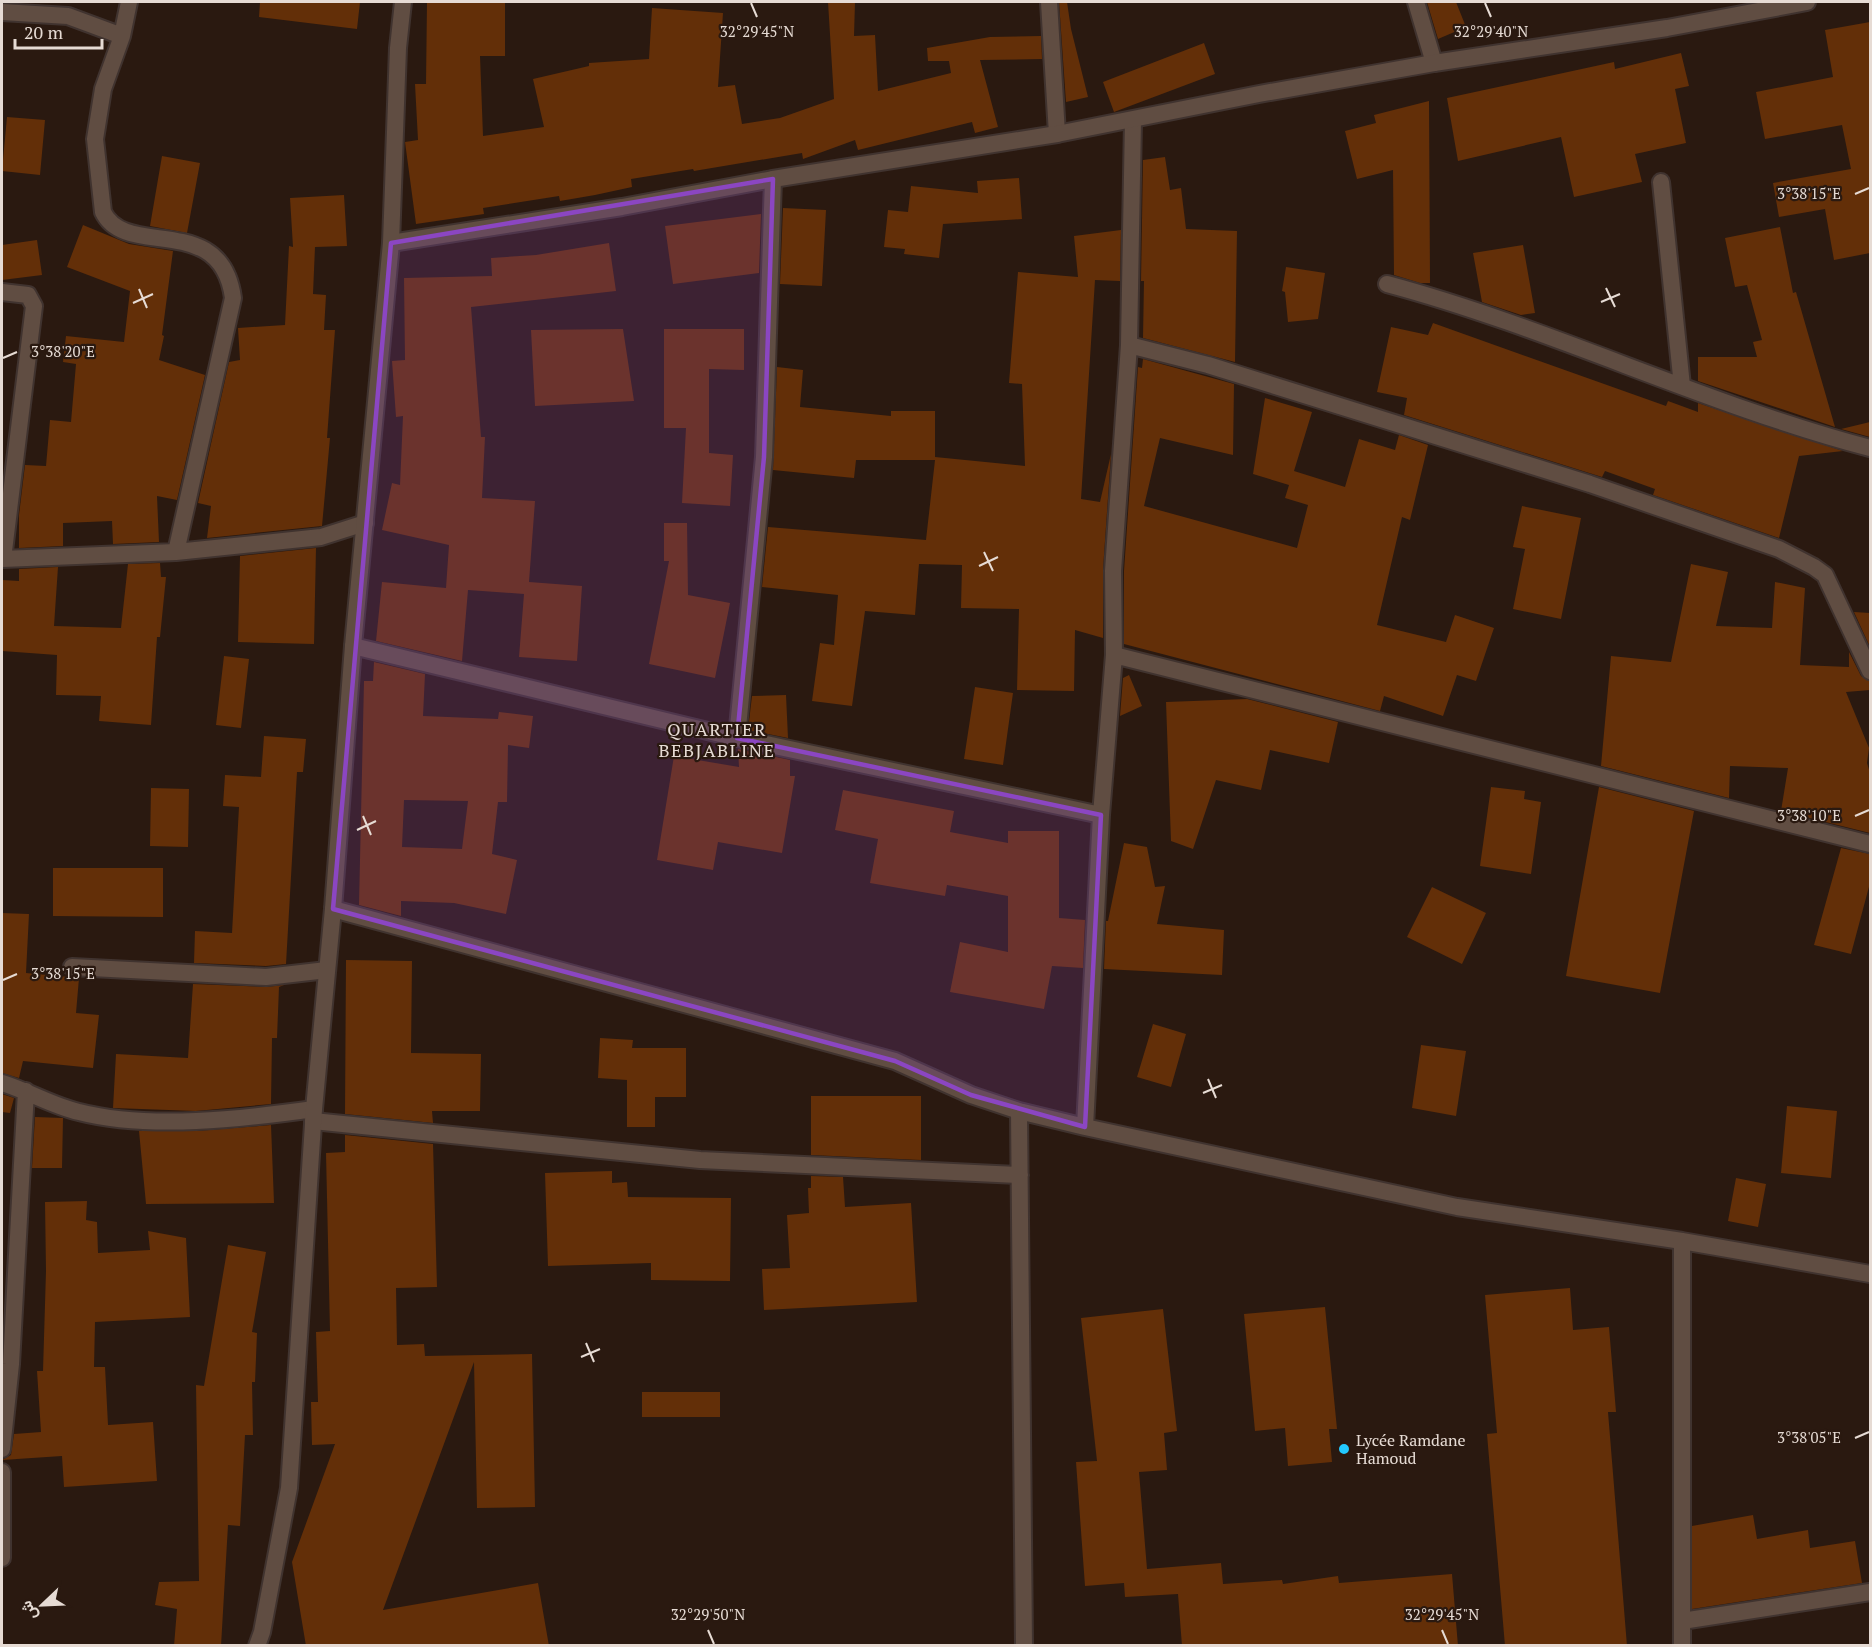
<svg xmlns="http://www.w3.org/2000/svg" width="1872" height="1647" viewBox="0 0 1872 1647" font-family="'PT Serif',Vazirmatn,serif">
<rect width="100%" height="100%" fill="#2a1910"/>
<path fill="#632f08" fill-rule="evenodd" d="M260,2H360L357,29L259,17Z
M427,2H505V56H480L483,136L544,127L533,79L589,66V63L649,59L652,8L723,13L718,87L735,85L742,124L780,118L834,99L828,2H855L854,36L875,35L878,91L951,73L949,61H928L927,48L990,37L1041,36L1042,59L980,60L998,127L975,133L972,122L858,150L855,140L803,159L802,153L694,171L693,169L631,179L632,187L595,195L560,201L559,196L483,208L484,214L416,224L405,142L418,140L415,84H426Z
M1059,2H1067L1071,29L1088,97L1066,102Z
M1427,2H1456L1466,27L1438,39Z
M1870,22V253L1834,260L1825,209L1779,217L1773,183L1851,169L1842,125L1765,139L1756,92L1833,77L1825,30Z
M1204,43L1215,74L1114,112L1103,82Z
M1681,53L1689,86L1675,89L1686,143L1635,154L1642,182L1574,197L1561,137L1458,161L1447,98L1614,62L1615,69Z
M1429,101L1430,283H1420L1394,275L1393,170L1357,179L1345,131L1376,123L1374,115Z
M7,117L45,120L40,175L2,171Z
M162,156L200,163L187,233L150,226Z
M1165,157L1170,190L1181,188L1186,229L1237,231L1235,362L1143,338L1144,281H1141L1143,160Z
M1019,178L1022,219L943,224L939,258L904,254L905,249L884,247L888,210L908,212L911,186L978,193L977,181Z
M344,195L347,246L315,247L313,294L326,295L324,330H335L327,438H330L322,526L207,538L211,506L198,503L229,362L240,360L238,328L285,325L289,246L293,247L290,198Z
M783,208L826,210L822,286L780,284Z
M761,214L759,273L673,284L665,226Z
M83,225L129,244L173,251L162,335L164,336L159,360L205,375L177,500L157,496L159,542L113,544L112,521L63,523V546L19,548V515L25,465L46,466L50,420L71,422L76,364L63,362L66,336L124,342L130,291L67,267Z
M1780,227L1793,293L1796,292L1835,427L1698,381V357H1757L1753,342L1762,340L1747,285L1735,287L1725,238Z
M1121,230L1120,281L1095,280L1081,499L1100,502L1111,454L1103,570V638L1075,630L1074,691L1017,690L1019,609L961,608L962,565L919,564L915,615L865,611L852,706L812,701L820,643L834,645L838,595L762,587L768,527L926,540L935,460H856L854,478L773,470L777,367L803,370L800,407L891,416V411H935V457L1025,466L1022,384L1009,383L1018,272L1078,277L1074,236Z
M37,240L42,275L2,280V245Z
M609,243L616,291L471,307L481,437H485L482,498L535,501L529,582L582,586L577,661L519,657L524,594L468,590L462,661L376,641L382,582L446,588L449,545L382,530L392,483L400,485L403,416L396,417L392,361L405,360L404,278L492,276L491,258L536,255Z
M1523,245L1535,313L1521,315L1482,302L1473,253Z
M1286,267L1325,273L1318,319L1288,322L1285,292L1282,291Z
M1433,323L1666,406L1668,401L1698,412V403L1843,451L1799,456L1779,538L1653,495L1655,489L1605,471L1602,477L1404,415L1407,398L1377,392L1391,327L1428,335Z
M623,329L634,401L535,406L531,330Z
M664,329H744V370L709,369V453L733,455L730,506L682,503L686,428H664Z
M1143,359L1234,384L1233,455L1160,438L1144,506L1297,548L1308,505L1285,498L1289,485L1253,474L1265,398L1312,412L1294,471L1345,487L1359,439L1395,450L1399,435L1428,445L1410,520L1402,517L1377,625L1446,642L1455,615L1494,628L1476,681L1457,675L1443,716L1384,696L1380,711L1124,644V571L1138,367L1142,368Z
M1870,422V437L1841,429Z
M1522,506L1581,518L1561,619L1513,609L1525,549L1513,547Z
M664,523H687L688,595L730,603L715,678L649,664L669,561H664Z
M316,548L314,644L238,642L240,556Z
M160,563L161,577H166L160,637H157L151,725L99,721L101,696L56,695L57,655L2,651V580L19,581V569L58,567L54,626L121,628L128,564Z
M1691,564L1728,572L1716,626L1772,628L1775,582L1805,588L1800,665L1849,667V652L1861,676L1870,681V690L1846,692L1869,748L1867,763L1870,773V833L1781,811L1788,768L1730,766L1729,798L1601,766L1611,656L1671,662Z
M1854,612L1870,613V647Z
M224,656L249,659L241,728L216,725Z
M374,662L425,674L423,716L498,719L499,712L533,716L529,748L508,745L507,802H498L492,854L517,860L506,914L454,903L401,901V916L359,905L364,681H373ZM404,800L468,801L462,849L402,847Z
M1129,675L1142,706L1120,716L1123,678Z
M975,687L1013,693L1003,765L964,759Z
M786,695L788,738L748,730L752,696Z
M1247,699L1338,722L1329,763L1270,750L1261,790L1216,780L1193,849L1171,841L1166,702Z
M264,736L306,739L303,772H297L286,964L266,966L194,963L195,931L232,933L239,807L223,806L225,775L261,777Z
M738,749L790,760V776H795L782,853L718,842L713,870L657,860L674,756L739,767Z
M1491,787L1525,791L1524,799L1541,802L1531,874L1480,866Z
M1599,787L1694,811L1660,993L1566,976Z
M151,788L189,789L188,847L150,846Z
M843,790L954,811L950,832L1008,843V831H1059V918L1085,920L1083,968L1052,966L1044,1009L950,992L960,942L1008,952V896L947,885L945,896L870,883L878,839L835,830Z
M1124,843L1147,847L1155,887L1165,886L1157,924L1224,930L1222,975L1104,969L1106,921H1108Z
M1841,848L1870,854V883L1851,954L1814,945Z
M53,868H163V917L53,916Z
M1432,887L1486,913L1462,964L1407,937Z
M2,913L29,914L26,973L79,978L76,1013L99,1015L93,1068L23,1061L19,1078L2,1073Z
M346,960L412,961L411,1053L481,1054L480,1111H432L433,1123L345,1114Z
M193,984L266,987L284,985L279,987L277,1038H272L271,1104L196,1111L113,1108L116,1054L188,1058Z
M1153,1024L1186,1034L1171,1087L1137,1077Z
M600,1038L633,1040L632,1048H686V1097H655V1127H627V1080L598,1078Z
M1421,1045L1466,1051L1456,1116L1412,1108Z
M2,1094L14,1098L10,1113L2,1112Z
M811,1096H921V1160L811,1155Z
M1787,1106L1837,1111L1831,1178L1781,1173Z
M35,1117L63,1118L62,1168H32Z
M271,1125L274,1203L146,1204L139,1131H197Z
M345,1135L433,1144L437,1287L396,1288L397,1345L424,1344L425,1356L532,1354L535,1507L477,1508L474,1362L383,1610L538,1583L549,1646H306L292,1562L335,1444L312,1445L311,1402H318L316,1332L330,1331L326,1153L345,1152Z
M612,1171V1183L627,1182L628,1197L731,1198L730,1281L651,1280V1263L548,1266L545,1173Z
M811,1176L843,1177L845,1207L911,1203L917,1302L764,1310L762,1269L790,1268L787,1215L809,1213L808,1188H811Z
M1736,1178L1766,1184L1758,1227L1728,1221Z
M87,1201L86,1220L97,1222L98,1253L150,1250L148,1231L186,1238L190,1317L95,1322L94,1367H105L108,1425L153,1422L157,1481L64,1487L62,1456L2,1460L11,1455L14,1434L41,1432L37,1371H43L46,1271L45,1202Z
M228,1245L266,1252L252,1332L257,1333L255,1382H252L253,1435H245L240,1526L228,1525L221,1646H174L177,1609L155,1605L159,1582L199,1581L196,1385L204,1386Z
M1570,1288L1573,1330L1609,1327L1616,1412H1608L1627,1646H1505L1487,1434L1497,1433L1485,1295Z
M1325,1307L1337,1429H1329L1332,1462L1288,1466L1285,1428L1255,1431L1244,1314Z
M1163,1309L1177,1431L1164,1433L1167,1470L1139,1472L1147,1569L1221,1563L1223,1584L1282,1580L1283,1584L1338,1576L1339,1583L1452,1574L1458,1646H1182L1178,1594L1125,1597L1124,1583L1085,1586L1076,1462L1097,1461L1081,1318Z
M642,1392H720V1417H642Z
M1753,1515L1757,1539L1808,1530L1810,1548L1855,1541L1862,1583L1692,1609V1526Z"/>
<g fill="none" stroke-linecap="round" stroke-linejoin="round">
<g stroke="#40332f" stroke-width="20">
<path id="minor" d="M1049,2L1057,134
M1416,2L1434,63
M2,12L68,16L122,36L103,89L95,139L103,212C126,260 221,210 233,298L176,552
M122,36L129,2
M1661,182L1682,386
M1387,284C1551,328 1706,405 1870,448
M2,292L28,295L34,306L3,559
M1129,345L1208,365L1590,484L1779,549L1814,567L1825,575L1870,671
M2,559L176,552L321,537L365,523
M353,646L737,738L1101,815
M1114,655L1870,844
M737,738L764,457L773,179
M333,909L895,1061L971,1095L1019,1111L1085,1127L1457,1207L1682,1241L1870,1274
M72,967L266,977L327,970
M2,1083C28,1091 53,1106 79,1112C149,1130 243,1119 314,1109
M1019,1111L1024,1646
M313,1121L700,1160L1020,1175
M1085,1127L1101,815L1114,655L1113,571L1129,345L1133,120
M1682,1241V1646
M2,1449L11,1364L26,1091
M2,1472V1558
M1682,1621L1870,1592"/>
</g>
<g stroke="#40332f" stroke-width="20">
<path id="tertiary" d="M391,243L622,207L773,179L1057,134L1259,94L1434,63L1667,28L1807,2"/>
</g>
<g stroke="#40332f" stroke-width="20">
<path id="secondary" d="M257,1646L262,1632L289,1488L314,1109L333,909L353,646L391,243L398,48L403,2"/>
</g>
<use href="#minor" stroke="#604d42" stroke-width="16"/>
<use href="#tertiary" stroke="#604d42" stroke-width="16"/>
<use href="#secondary" stroke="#604d42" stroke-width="16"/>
</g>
<path fill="#8b46c2" fill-opacity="0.2" stroke="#8b46c2" stroke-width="4.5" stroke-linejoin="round" d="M773,179L764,457L737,738L1101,815L1085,1127L971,1095L895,1061L333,909L391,243Z"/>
<path fill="none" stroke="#e6dbd4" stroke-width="2" d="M751,3L757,17M1485,3L1491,17M1855,194L1869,188M1606,288L1615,307M139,289L147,308M1601,302L1620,294M133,303L153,294M3,358L17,352M984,552L993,571M979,566L998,557M363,816L371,835M1855,816L1869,810M357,830L376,821M3,980L17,974M1208,1079L1216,1098M1203,1093L1222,1085M586,1343L594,1362M581,1357L600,1349M1855,1438L1869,1432M708,1630L714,1644M1442,1630L1448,1644"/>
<circle fill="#23c9fe" stroke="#2a1910" stroke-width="2" cx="1344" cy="1449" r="6"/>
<g text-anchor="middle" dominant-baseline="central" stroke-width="4.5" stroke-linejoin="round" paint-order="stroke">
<g font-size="16" fill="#e6dbd4" stroke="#2a1910" text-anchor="start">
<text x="1356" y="1440">Lycée Ramdane<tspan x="1356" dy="18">Hamoud</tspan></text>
</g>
<g font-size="18" letter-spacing="1.5" fill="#e6dbd4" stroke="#2a1910">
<text x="717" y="729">QUARTIER<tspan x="717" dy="21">BEBJABLINE</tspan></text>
</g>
</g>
<g font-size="15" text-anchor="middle" fill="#e6dbd4" stroke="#2a1910" stroke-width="4.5" stroke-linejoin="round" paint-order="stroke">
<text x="757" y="37">32°29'45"N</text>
<text x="1491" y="37">32°29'40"N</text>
<text x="1809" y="199">3°38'15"E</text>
<text x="63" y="357">3°38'20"E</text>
<text x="1809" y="821">3°38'10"E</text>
<text x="63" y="979">3°38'15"E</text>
<text x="1809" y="1443">3°38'05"E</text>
<text x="708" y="1620">32°29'50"N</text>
<text x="1442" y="1620">32°29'45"N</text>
</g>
<rect width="1872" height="1647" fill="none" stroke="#e6dbd4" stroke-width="6"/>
<g transform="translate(42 1605) rotate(247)" stroke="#2a1910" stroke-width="4.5" paint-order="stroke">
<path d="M0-4.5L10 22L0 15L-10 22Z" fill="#e6dbd4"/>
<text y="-9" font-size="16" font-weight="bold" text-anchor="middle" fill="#e6dbd4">ش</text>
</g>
<path d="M15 39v9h87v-9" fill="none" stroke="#e6dbd4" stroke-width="3"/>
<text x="24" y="39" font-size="18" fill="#e6dbd4" stroke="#2a1910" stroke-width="4.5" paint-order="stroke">20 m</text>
</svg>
